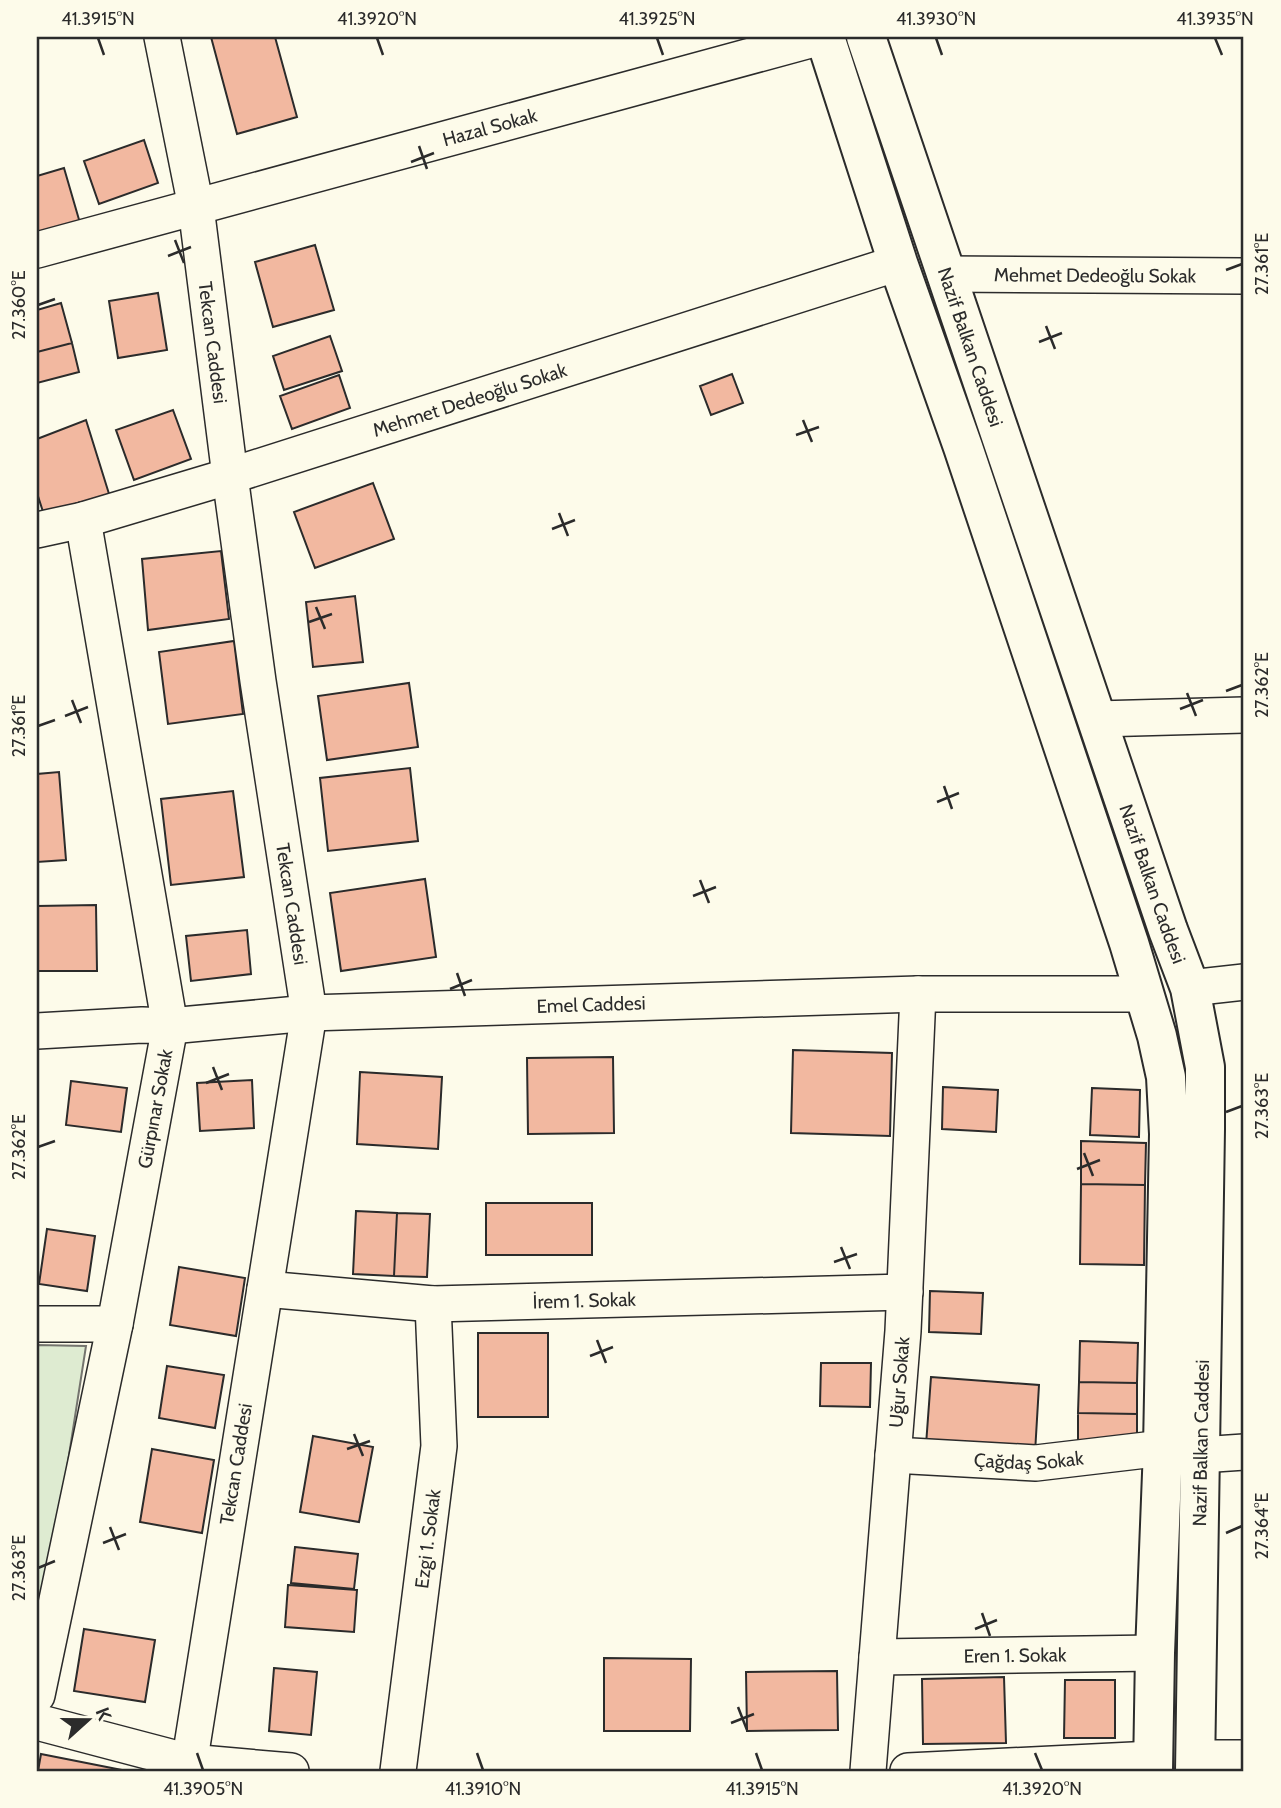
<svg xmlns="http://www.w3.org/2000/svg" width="1281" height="1808" viewBox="0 0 1281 1808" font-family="Cabin,sans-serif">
<rect width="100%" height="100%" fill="#fdfbea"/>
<path fill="#deebd1" stroke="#74746e" stroke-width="2" d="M37,1345L86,1346L43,1622L37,1620Z"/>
<path fill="#f2b8a0" stroke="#2b2b2b" stroke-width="2" d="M211,37H275L297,117L237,134Z
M144,140L158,183L99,204L84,161Z
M64,168L80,223L37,236V176Z
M315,245L334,310L273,327L255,262Z
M158,293L167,350L118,358L109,301Z
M61,303L72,343L37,352V310Z
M330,336L342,371L284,390L273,356Z
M72,343L79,372L37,383V352Z
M732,374L743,403L711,415L700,386Z
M339,375L350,408L292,429L280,396Z
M173,410L191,459L134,480L116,430Z
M86,420L110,497L45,518L37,493V439Z
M373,483L394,539L315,568L294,512Z
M221,551L229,619L148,630L142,559Z
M355,596L363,662L313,667L306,602Z
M234,641L243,714L168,724L159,652Z
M409,683L418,747L327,760L318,696Z
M410,768L418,841L328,851L320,778Z
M59,772L66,860L37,862V774Z
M233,791L244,877L171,885L161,799Z
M425,879L436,957L341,971L330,893Z
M96,905L97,971H37V906Z
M247,930L251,974L191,981L186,936Z
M793,1050L892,1053L890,1136L791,1133Z
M613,1057L614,1133L528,1134L527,1058Z
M360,1072L442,1077L438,1149L357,1144Z
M252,1080L254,1128L200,1131L197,1083Z
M71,1081L127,1088L121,1132L66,1125Z
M943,1087L998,1090L996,1132L942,1129Z
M1092,1088L1140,1090L1139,1137L1090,1135Z
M1081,1141L1146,1143L1145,1185L1081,1184Z
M1081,1184L1145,1185L1144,1265L1080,1264Z
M486,1203H592V1255H486Z
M356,1211L397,1213L394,1276L353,1274Z
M397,1213L430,1214L427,1277L394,1276Z
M47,1229L95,1236L87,1291L39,1284Z
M179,1267L245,1278L236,1336L170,1325Z
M930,1291L983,1293L981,1334L929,1332Z
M478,1333H548V1417H478Z
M1080,1341L1138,1343L1137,1383L1079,1382Z
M821,1363H871L870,1407L820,1406Z
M167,1366L224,1375L215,1428L159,1418Z
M931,1377L1039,1385L1035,1453L926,1445Z
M1079,1382L1137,1383V1414L1078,1413Z
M1078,1413L1137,1414V1442L1078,1441Z
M313,1436L373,1447L359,1522L300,1512Z
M152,1449L214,1460L202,1533L140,1522Z
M295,1547L358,1554L354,1589L291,1583Z
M288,1585L357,1590L354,1632L285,1627Z
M84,1629L155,1640L145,1702L74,1691Z
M604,1658L691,1659L690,1731H604Z
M274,1668L317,1672L311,1735L269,1731Z
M837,1671L838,1730L747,1731L746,1672Z
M1004,1677L1006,1743L923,1744L922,1679Z
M1065,1680H1115V1738H1064Z
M41,1754L127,1771H38Z"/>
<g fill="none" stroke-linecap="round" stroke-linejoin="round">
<g stroke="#2b2b2b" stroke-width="38">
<g id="minor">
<path id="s1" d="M162,37L196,207L230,476L258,681L309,1013L188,1771"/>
<path id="s2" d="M37,250L821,37"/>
<path id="s3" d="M945,274L1244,276"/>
<path id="s4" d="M37,530L83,520L230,476L898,263"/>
<path d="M1097,719L1244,715"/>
<path d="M1190,988L1244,982"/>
<path id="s5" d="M37,1031L142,1025L170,1026L309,1013L918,994H1145"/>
<path id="s6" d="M265,1289L433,1304L905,1292"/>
<path d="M37,1324H115"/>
<path id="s7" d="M893,1455L1036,1463L1163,1448"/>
<path d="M1200,1455L1244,1452"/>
<path id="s8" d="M877,1657L1155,1653"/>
<path id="s9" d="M37,1695L115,1324L170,1026L83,520"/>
<path d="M37,1722L189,1762L291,1771"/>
<path d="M1195,1758H1244"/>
<path id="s10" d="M398,1771L439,1446L433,1304"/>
<path id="s11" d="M868,1771L903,1331L918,994"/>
<path d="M908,1771L1153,1759"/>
</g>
</g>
<g stroke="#2b2b2b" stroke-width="42">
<g id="major">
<path d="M825,37L898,263L963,447L1129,943L1157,1036L1166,1077L1169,1134L1163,1448L1155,1653L1153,1771"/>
<path id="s12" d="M866,37L1168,930L1190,988L1205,1067V1129L1195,1771"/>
</g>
</g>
<use href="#minor" stroke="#fdfbea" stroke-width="35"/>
<use href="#major" stroke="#fdfbea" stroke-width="38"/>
</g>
<path fill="none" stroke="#2b2b2b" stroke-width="2.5" d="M98,38L104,55M377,38L383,55M657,38L663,55M936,38L942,55M1215,38L1222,55M419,146L427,169M411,162L434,153M175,240L184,263M168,256L191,247M1226,270L1242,264M38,305L55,299M1046,326L1055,349M1039,342L1062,333M803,420L812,442M796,435L819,427M559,513L568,536M552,529L575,520M316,607L325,629M309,622L332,614M1226,691L1242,685M1187,693L1196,716M72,700L81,723M1180,709L1203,700M65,716L88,707M38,726L55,720M944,786L952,809M937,802L959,793M700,880L709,903M693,896L716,887M457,973L465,996M450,989L472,980M213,1067L222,1090M206,1083L229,1074M1226,1112L1242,1106M38,1147L55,1141M1084,1153L1093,1176M1077,1169L1100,1160M841,1247L850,1269M834,1262L857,1254M597,1340L606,1363M590,1356L613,1347M354,1434L363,1456M347,1449L370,1441M110,1527L119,1550M1226,1533L1242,1526M103,1543L126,1534M38,1568L55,1561M982,1613L990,1636M975,1629L997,1620M738,1707L747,1730M731,1723L754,1714M197,1753L203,1770M477,1753L483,1770M756,1753L762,1770M1035,1753L1042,1770"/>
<g text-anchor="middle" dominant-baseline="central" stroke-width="5" stroke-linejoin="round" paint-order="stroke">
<g font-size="19" fill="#2b2b2b" stroke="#fdfbea">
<text stroke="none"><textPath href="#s2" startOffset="469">Hazal Sokak</textPath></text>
<text stroke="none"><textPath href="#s3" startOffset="150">Mehmet Dedeoğlu Sokak</textPath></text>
<text stroke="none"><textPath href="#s1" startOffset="310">Tekcan Caddesi</textPath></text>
<text stroke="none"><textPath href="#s12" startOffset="327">Nazif Balkan Caddesi</textPath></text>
<text stroke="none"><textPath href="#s4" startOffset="452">Mehmet Dedeoğlu Sokak</textPath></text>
<text stroke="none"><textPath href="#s12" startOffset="894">Nazif Balkan Caddesi</textPath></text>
<text stroke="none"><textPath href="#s1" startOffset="877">Tekcan Caddesi</textPath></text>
<text stroke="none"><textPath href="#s5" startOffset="555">Emel Caddesi</textPath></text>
<text stroke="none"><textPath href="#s9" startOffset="598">Gürpınar Sokak</textPath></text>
<text stroke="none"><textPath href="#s6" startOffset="320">İrem 1. Sokak</textPath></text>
<text stroke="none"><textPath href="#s11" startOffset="390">Uğur Sokak</textPath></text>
<text transform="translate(1201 1443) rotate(-89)">Nazif Balkan Caddesi</text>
<text stroke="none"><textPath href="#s7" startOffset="136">Çağdaş Sokak</textPath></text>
<text transform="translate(236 1464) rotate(-81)">Tekcan Caddesi</text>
<text stroke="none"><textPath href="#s10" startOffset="234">Ezgi 1. Sokak</textPath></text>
<text stroke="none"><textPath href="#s8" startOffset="138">Eren 1. Sokak</textPath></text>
</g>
</g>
<rect width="1281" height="1808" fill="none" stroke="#fdfbea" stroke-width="77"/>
<g transform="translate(88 1720) rotate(69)" stroke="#fdfbea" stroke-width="5" paint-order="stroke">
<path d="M0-5L12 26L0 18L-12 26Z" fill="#2b2b2b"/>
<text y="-10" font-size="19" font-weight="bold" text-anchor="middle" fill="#2b2b2b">K</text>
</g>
<rect x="38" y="38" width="1204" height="1732" fill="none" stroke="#2b2b2b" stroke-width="2.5"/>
<g font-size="18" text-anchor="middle" fill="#2b2b2b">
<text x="98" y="25">41.3915°N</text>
<text x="377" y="25">41.3920°N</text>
<text x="657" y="25">41.3925°N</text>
<text x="936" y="25">41.3930°N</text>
<text x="1215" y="25">41.3935°N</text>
<text transform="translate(1262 264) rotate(-90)" y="6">27.361°E</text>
<text transform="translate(19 305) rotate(-90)" y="6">27.360°E</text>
<text transform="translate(1262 685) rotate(-90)" y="6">27.362°E</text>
<text transform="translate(19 726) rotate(-90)" y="6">27.361°E</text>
<text transform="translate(1262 1106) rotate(-90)" y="6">27.363°E</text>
<text transform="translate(19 1147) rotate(-90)" y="6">27.362°E</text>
<text transform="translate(1262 1526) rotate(-90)" y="6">27.364°E</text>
<text transform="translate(19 1568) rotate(-90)" y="6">27.363°E</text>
<text x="203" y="1795">41.3905°N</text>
<text x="483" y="1795">41.3910°N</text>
<text x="762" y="1795">41.3915°N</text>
<text x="1042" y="1795">41.3920°N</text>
</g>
</svg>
